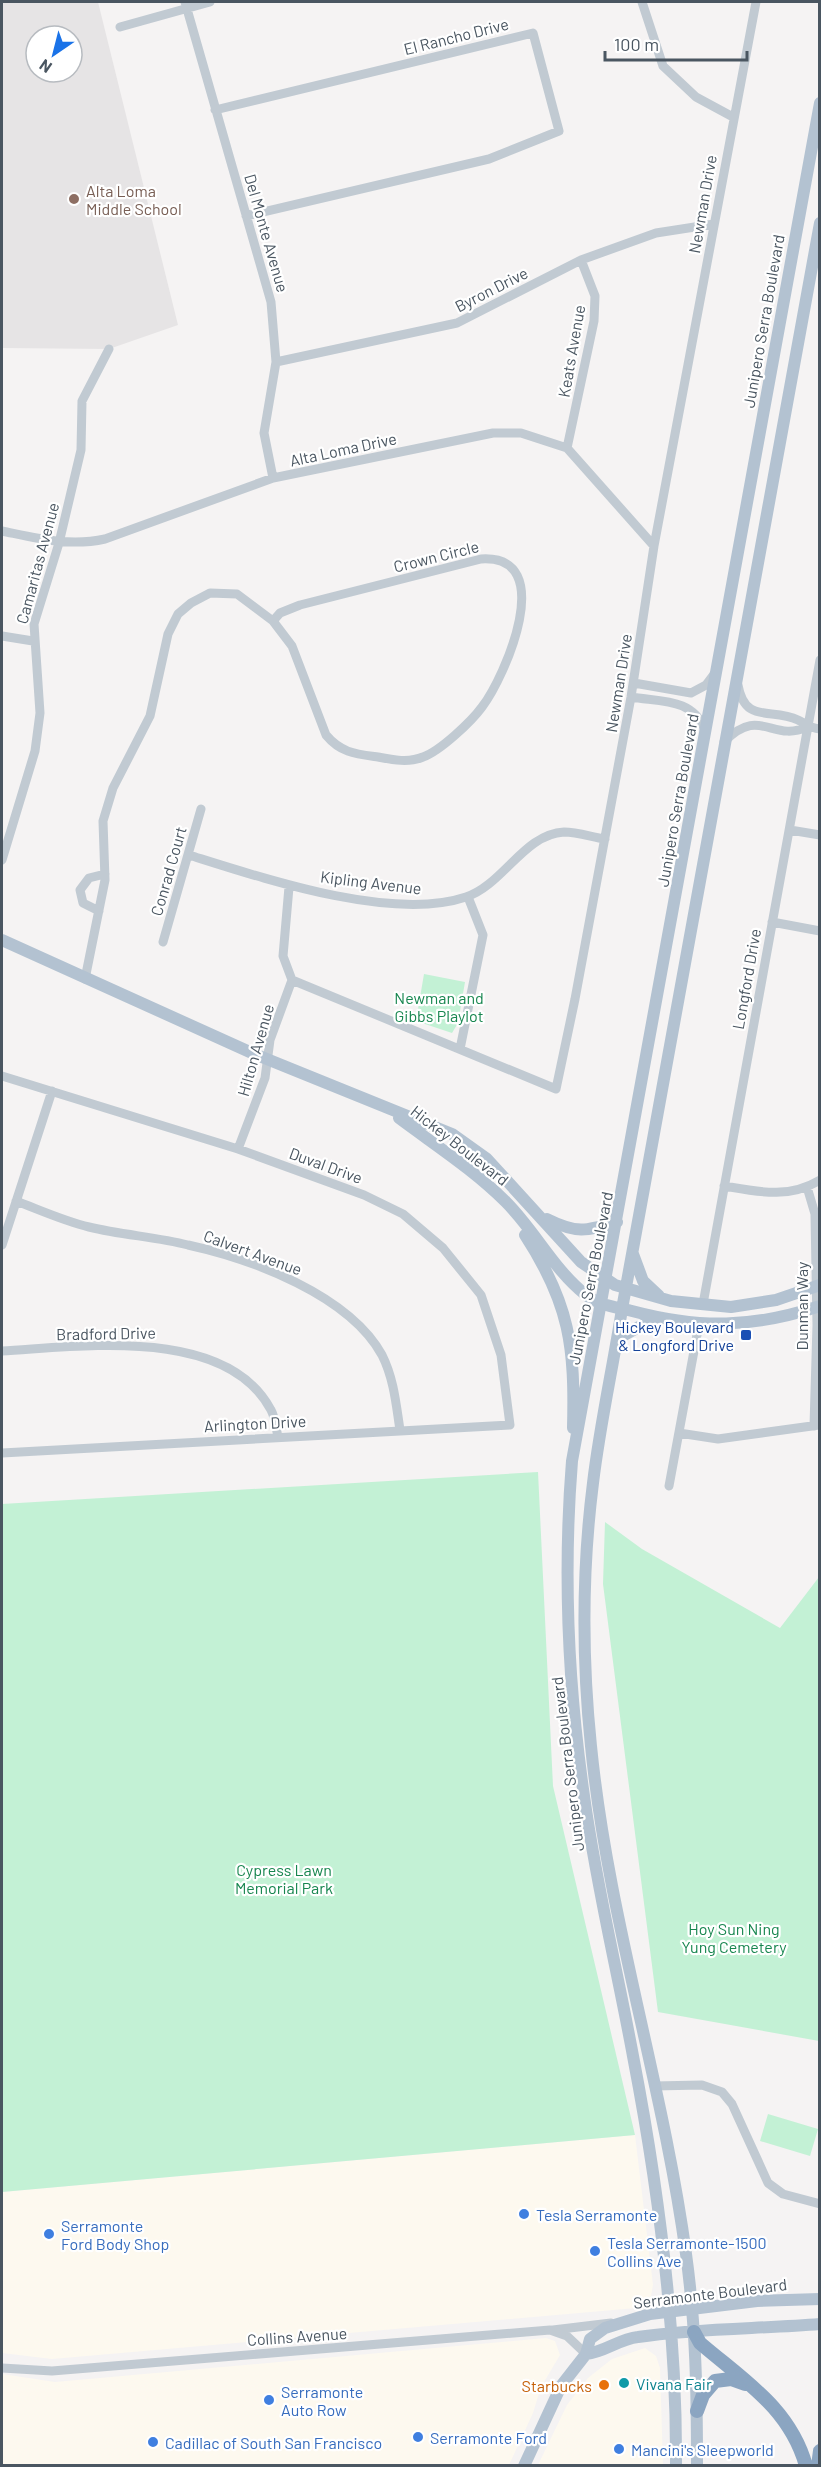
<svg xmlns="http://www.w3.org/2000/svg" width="821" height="2467" viewBox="0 0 821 2467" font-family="Barlow,sans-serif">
<rect width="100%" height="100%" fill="#f5f3f3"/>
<path fill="#fdf9ef" d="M635,2135L653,2285L651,2296L636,2308L52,2359L2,2353V2192Z
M546,2338L555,2341L560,2355L541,2387L533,2413L509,2465H2V2374L55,2382Z
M645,2348L656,2356L660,2368L663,2465H538L567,2405L588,2378L612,2359Z"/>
<path fill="#e6e4e5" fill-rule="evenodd" d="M2,2H98L178,325L109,349L2,348ZM36,36H72V72H36Z"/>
<path fill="#c3f1d5" d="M424,974L465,982L458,1023L452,1033L416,1021Z
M538,1472L553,1786L635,2135L2,2192V1504Z
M605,1522L642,1549L780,1628L819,1577V2041L658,2012L603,1584Z
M768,2114L818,2129L810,2156L760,2141Z"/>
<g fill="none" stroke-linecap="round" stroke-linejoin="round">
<path stroke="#c1cad2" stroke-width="9" d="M185,2L271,302L276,362L264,433L273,478
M642,2L663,66L696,97L733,117
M120,27L210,2
M215,110L533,33L559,131L489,159L246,216
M276,362L457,323L581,260L656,233L714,224
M567,448L594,321L595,296L581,260
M2,531C36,538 69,547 105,539L273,478L493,433H521L567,448L654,546
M2,636L33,641
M634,683L691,693L706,685L715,673
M738,685C745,725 772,707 798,720C806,724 810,728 820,729
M631,697C661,702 693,698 705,730
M724,742C760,705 772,743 807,727
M790,830L820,835
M189,855C262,878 392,922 466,897C503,885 524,834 564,832C577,832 592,837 605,839
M2,860L35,751L40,713L34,624L59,543L81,450L82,401L109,349
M99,911L83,903L80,890L89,878L105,874
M772,922L820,931
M163,942L201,809
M85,979L105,880L103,821L113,788L150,716L168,634L178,614L191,603L210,593L237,594L273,621L292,646L326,735C341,753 356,754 378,757C393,760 409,763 423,757C440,751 471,722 482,707C505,677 559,554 481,559L300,605L280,613L273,621
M292,980L556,1089L575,999L631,697L654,546L756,2
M460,1049L483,935L468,897
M2,1076L238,1149L364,1195L403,1214L443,1248L481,1295L501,1355L510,1425L2,1453
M238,1149L265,1078L270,1040L292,980L283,956L289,887
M724,1186C759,1192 788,1199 820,1180
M807,1187L815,1214L817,1325L814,1426
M16,1201C40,1210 64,1221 89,1227C122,1235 156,1237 188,1245C252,1259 349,1295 382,1355C394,1379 396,1404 400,1430
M2,1245L52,1091
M703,1304L820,660
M2,1351C80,1347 226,1325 271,1410C275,1417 276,1428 278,1437
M679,1433L718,1439L819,1425
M669,1486L699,1324
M654,2086L702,2085L722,2092L732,2104L768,2183L783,2194L820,2204
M553,2330L611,2323
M2,2368L52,2371L550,2330L567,2336L586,2354"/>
<path stroke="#b3c2d1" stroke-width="12" d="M2,940L252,1053L452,1134L487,1159L581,1262L615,1285L671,1301L731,1307L776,1300L820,1285
M399,1118C435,1145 474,1170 506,1202C535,1231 554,1270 586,1295C600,1306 616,1307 632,1311C700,1329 753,1328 820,1306
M547,1219C577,1234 586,1231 617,1222
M525,1235C570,1304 575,1347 573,1428
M633,1254L643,1281L659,1296
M617,1339L657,1317
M586,2354C605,2352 619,2339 638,2337C698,2328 759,2329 820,2324
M524,2466L561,2386L586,2354L590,2339L605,2328L650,2314L757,2301L820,2299
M676,2466C677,2328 659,2191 633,2056C617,1969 596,1884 584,1796C568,1685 563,1573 572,1461L820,103
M697,2466C697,2395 696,2325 686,2254C663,2084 608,1918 591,1746C582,1659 582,1570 593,1483C600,1424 613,1367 622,1309L820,223"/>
<path stroke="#8ba5c1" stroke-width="14" d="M694,2332L700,2343C743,2380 790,2408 806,2466
M697,2411L703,2395L715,2381L731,2379L745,2384
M818,2466L820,2451"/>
</g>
<circle fill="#8d6e63" stroke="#fff" stroke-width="2" cx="74" cy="199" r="6"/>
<rect fill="#1a4fb4" stroke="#fff" stroke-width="2" x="740" y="1329" width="12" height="12" rx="3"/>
<g fill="#3f7fe0" stroke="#fff" stroke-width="2">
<circle cx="524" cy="2214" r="6"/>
<circle cx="49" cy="2234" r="6"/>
<circle cx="595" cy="2251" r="6"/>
<circle cx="269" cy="2400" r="6"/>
<circle cx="418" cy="2437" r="6"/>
<circle cx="153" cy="2442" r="6"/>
<circle cx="619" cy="2449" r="6"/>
</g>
<circle fill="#0f9aa8" stroke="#fff" stroke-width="2" cx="624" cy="2383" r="6"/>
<circle fill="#e8710a" stroke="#fff" stroke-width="2" cx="604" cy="2385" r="6"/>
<g text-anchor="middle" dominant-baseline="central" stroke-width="4.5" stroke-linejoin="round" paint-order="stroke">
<g font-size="16" fill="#4a5661" stroke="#fff">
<text transform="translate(456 36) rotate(-14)">El Rancho Drive</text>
<text transform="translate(702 204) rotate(-80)">Newman Drive</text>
<text transform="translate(267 233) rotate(74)">Del Monte Avenue</text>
<text transform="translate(491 289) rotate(-27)">Byron Drive</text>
<text transform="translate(763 321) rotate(-80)">Junipero Serra Boulevard</text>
<text transform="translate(571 351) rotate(-80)">Keats Avenue</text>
<text transform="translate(343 449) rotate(-12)">Alta Loma Drive</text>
<text transform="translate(436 556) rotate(-14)">Crown Circle</text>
<text transform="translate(37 563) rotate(-75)">Camaritas Avenue</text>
<text transform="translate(618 683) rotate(-81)">Newman Drive</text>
<text transform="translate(677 800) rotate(-80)">Junipero Serra Boulevard</text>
<text transform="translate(168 871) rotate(-74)">Conrad Court</text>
<text transform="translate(371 882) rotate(7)">Kipling Avenue</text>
<text transform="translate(746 979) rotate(-80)">Longford Drive</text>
<text transform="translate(255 1050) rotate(-74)">Hilton Avenue</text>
<text transform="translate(460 1145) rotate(38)">Hickey Boulevard</text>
<text transform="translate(326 1165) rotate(20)">Duval Drive</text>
<text transform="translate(253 1252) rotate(20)">Calvert Avenue</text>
<text transform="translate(590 1278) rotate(-79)">Junipero Serra Boulevard</text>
<text transform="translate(801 1306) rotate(-90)">Dunman Way</text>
<text transform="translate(106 1333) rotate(-1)">Bradford Drive</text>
<text transform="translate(255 1423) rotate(-3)">Arlington Drive</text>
<text transform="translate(567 1764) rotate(-97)">Junipero Serra Boulevard</text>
<text transform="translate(710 2293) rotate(-7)">Serramonte Boulevard</text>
<text transform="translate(297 2336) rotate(-4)">Collins Avenue</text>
</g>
<g font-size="16" fill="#785e54" stroke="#fff" text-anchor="start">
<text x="86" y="190">Alta Loma<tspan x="86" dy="18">Middle School</tspan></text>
</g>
<g font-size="16" fill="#17864f" stroke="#fff">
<text x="439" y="997">Newman and<tspan x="439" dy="18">Gibbs Playlot</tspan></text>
<text x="284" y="1869">Cypress Lawn<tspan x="284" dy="18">Memorial Park</tspan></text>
<text x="734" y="1928">Hoy Sun Ning<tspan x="734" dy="18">Yung Cemetery</tspan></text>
</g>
<g font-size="16" fill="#164399" stroke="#fff" text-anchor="end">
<text x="734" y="1326">Hickey Boulevard<tspan x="734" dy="18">&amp; Longford Drive</tspan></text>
</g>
<g font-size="16" fill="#366cbe" stroke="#fff" text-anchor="start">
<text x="536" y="2214">Tesla Serramonte</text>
<text x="61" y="2225">Serramonte<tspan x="61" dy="18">Ford Body Shop</tspan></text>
<text x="607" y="2242">Tesla Serramonte-1500<tspan x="607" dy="18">Collins Ave</tspan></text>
<text x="281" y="2391">Serramonte<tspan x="281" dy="18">Auto Row</tspan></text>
<text x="430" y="2437">Serramonte Ford</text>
<text x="165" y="2442">Cadillac of South San Francisco</text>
<text x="631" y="2449">Mancini's Sleepworld</text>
</g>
<g font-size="16" fill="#0d838f" stroke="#fff" text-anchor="start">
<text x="636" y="2383">Vivana Fair</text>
</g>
<g font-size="16" fill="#c56008" stroke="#fff" text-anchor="end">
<text x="592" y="2385">Starbucks</text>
</g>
</g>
<rect width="821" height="2467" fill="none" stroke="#4a5661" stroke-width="6"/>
<g transform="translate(54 54) rotate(215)"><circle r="28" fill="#ffffff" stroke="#b7bbc0" stroke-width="1.5"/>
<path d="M0-4.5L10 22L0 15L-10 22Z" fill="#1a73e8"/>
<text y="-9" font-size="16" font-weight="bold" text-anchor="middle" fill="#4a5661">N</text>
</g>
<path d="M605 51v9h142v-9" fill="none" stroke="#4a5661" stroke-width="3"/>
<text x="614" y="51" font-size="18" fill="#4a5661" stroke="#ffffff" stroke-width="4.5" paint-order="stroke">100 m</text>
</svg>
